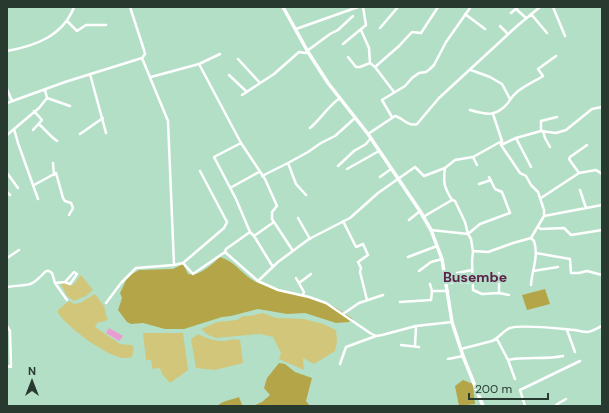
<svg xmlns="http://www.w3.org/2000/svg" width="609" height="413" viewBox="0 0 609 413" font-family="'DM Sans',sans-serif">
<rect width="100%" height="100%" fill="#b4dfc7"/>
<path fill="#d1c67a" d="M81,275L93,290L86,296L74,301L67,296L60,283L64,282L68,285H73Z
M95,294L104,306L106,315L108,319L103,322H98L95,327L120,344L132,345L134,348L132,357C129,358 125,358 122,358C104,354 68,328 58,313V310L69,301L74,304L80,303Z
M263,313L276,318L304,319L323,324L336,330L337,342L335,351L314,364L303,358L304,370L279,359L281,353L273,337L260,334L216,338L208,335L201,329L217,322L237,320L243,316H250Z
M143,333H183L188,370L170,383L162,374L160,368L153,369L152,366L151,360H146Z
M198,334C206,338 214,341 223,341C229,341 234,338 240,340L243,363L215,370L196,368L191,339Z"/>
<path fill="#b4a548" d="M220,257C235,261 244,277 258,283C280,293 304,294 327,303C336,307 345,314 353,319L349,322L336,323L305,313L287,314L258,309L231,316L222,317L184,329H165L143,323L131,324L127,322L118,310L122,298L120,293L122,289L126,280L132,274L139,270L173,269L183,264L188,274C200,277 212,264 220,257Z
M545,289L550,304L527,310L522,295Z
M279,363L285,364L295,372L312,378L306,401L310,406H253L262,402L270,395L264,388L267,378Z
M463,380L473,384L475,404L459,406L455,386Z
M239,397L242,405L248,406H217C226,399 229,401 239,397Z"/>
<path fill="#eb9cd0" d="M109,328L123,336L119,341L106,333Z"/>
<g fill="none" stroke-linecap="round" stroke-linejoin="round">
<path stroke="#fff" stroke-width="2.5" d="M553,7L565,36
M516,9L526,18
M511,13L518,7
M465,14L485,29
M531,14L547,33
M67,21L77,31L86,25H106
M500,26L508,34
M380,28L398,7
M296,29L358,7
M361,30L369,48L370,63L375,67L394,92
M343,44L366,25L363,7
M7,51C35,46 63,36 74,7
M307,51L330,34L338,30L353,16
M348,57L356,67H360L370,63
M142,58L168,121L174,265
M238,59L260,83
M199,64L241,143L265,179L277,206L272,212V219L293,251
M375,67L399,46L412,32L421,33L438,7
M471,70L490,77L502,84L510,99
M90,74L106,133
M229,75L247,92
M151,77L199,64L220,54
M7,89L12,101
M45,90L47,98
M242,95L274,74L299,52L305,53L308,52
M47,98L70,106
M7,103L65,82L142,58L145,54L144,50L130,7
M470,110C487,115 496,117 508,103C510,100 512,96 516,93C523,86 534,82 543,76L538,69L556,56
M493,114L502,141L501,145L520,173L526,176L531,185L538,192L544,210V216
M392,117L382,100L405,86L412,78L419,73L426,72L430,69L434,65L446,42L470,8L468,7
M39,124L52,137L57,141
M310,128C321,119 328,106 340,98
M14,129L18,143L38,199
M33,130L42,120L34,111
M541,131V121L557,117
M543,131L545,138L550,147
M80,134L103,118
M368,134L395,116C403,118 408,127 417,124L439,98L517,26L540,7
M7,135L39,108L47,98
M516,138L531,167
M241,143L214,157L236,199L250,232L254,236L273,267
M501,145L516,138L541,131L556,133L566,130L592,109L602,107
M473,157L477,165
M53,163L54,175
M288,163L296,184L306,195
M338,166L354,151L366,144L371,138
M445,168C443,183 444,187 452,200L455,201L465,222L468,234L471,239L473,251L472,261L473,290L482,294L499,293L509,295
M347,169L379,151
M7,173L18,188
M579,173L569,159L570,157L587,145
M262,176L288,163L308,152L321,143L335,136L355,118
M380,177L391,169
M479,184L491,180
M34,185L56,173L63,198L65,201L71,203L73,208L69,215
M230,188L259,172
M580,190L586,208
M7,192L10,195
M541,198L579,173L596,170L602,174
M423,217L452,200
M298,218L310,239
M409,220L420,211
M343,221L356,247L363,244L368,255L358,262L361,268L360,272L367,300
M538,227L541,229L564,228L571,235L602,230
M431,230L468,234L480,224L510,213L502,192L495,189L489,177
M254,236L274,222
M531,238L534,241C539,256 532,270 531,285
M473,251L488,252L513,243L531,238L544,216L602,205
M225,252L258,281L278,290L309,297L326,303L370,333L376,336L382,335L416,326L452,322
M536,253L570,259L571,273H579L587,271L602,275
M408,257L437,246
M7,258L19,250
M183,263L224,228L227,222L200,171
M419,271L431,262L442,259
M533,271L558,267
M457,273L472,270
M499,273V293
M296,278L304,292L303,295
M258,281L278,262L309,239L350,218L378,193L415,167L424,176L445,168L455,160L473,157L502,141
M55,283L65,282L74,272L77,274L70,284L65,282
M299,283L311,274
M446,283L472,282
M7,287C30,283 28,290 46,271H49L52,273L55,283L67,300
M432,291H448
M400,302L431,300L432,291L430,284
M106,303L121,283L136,268L174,265L183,263L193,274L225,252L226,249L250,232
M343,314L359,303L383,295
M7,326L10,331L11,367L7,366
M567,330L575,352
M497,339L508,360L515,379
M401,345L419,347
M415,346L416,326
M461,349L492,341C499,338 503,331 510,328C523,324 561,329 575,330C580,331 583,332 588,332C593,331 597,328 602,326
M448,359L463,356
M508,360C526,356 545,360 563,356
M340,364L346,347L376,336
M525,406L520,390L580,361
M555,406L559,403L566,399"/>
<path stroke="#fff" stroke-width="3.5" d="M283,7L308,52L328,83L368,134L420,211L431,230L442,259L452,322L463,356L483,406"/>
</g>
<g text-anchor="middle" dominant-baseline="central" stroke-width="4" stroke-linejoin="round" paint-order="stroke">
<g font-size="14" font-weight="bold" fill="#5b214a" stroke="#b4dfc7">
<text x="475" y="277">Busembe</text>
</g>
</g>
<rect width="609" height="413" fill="none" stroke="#283a30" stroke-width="16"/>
<g transform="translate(32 381)" stroke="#b4dfc7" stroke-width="3" paint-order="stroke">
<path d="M0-3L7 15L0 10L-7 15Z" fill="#283a30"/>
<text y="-6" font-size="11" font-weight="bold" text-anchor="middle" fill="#283a30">N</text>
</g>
<path d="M469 393v6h79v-6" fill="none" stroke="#283a30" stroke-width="2"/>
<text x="475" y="393" font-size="12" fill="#283a30" stroke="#b4dfc7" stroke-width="3" paint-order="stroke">200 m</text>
</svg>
